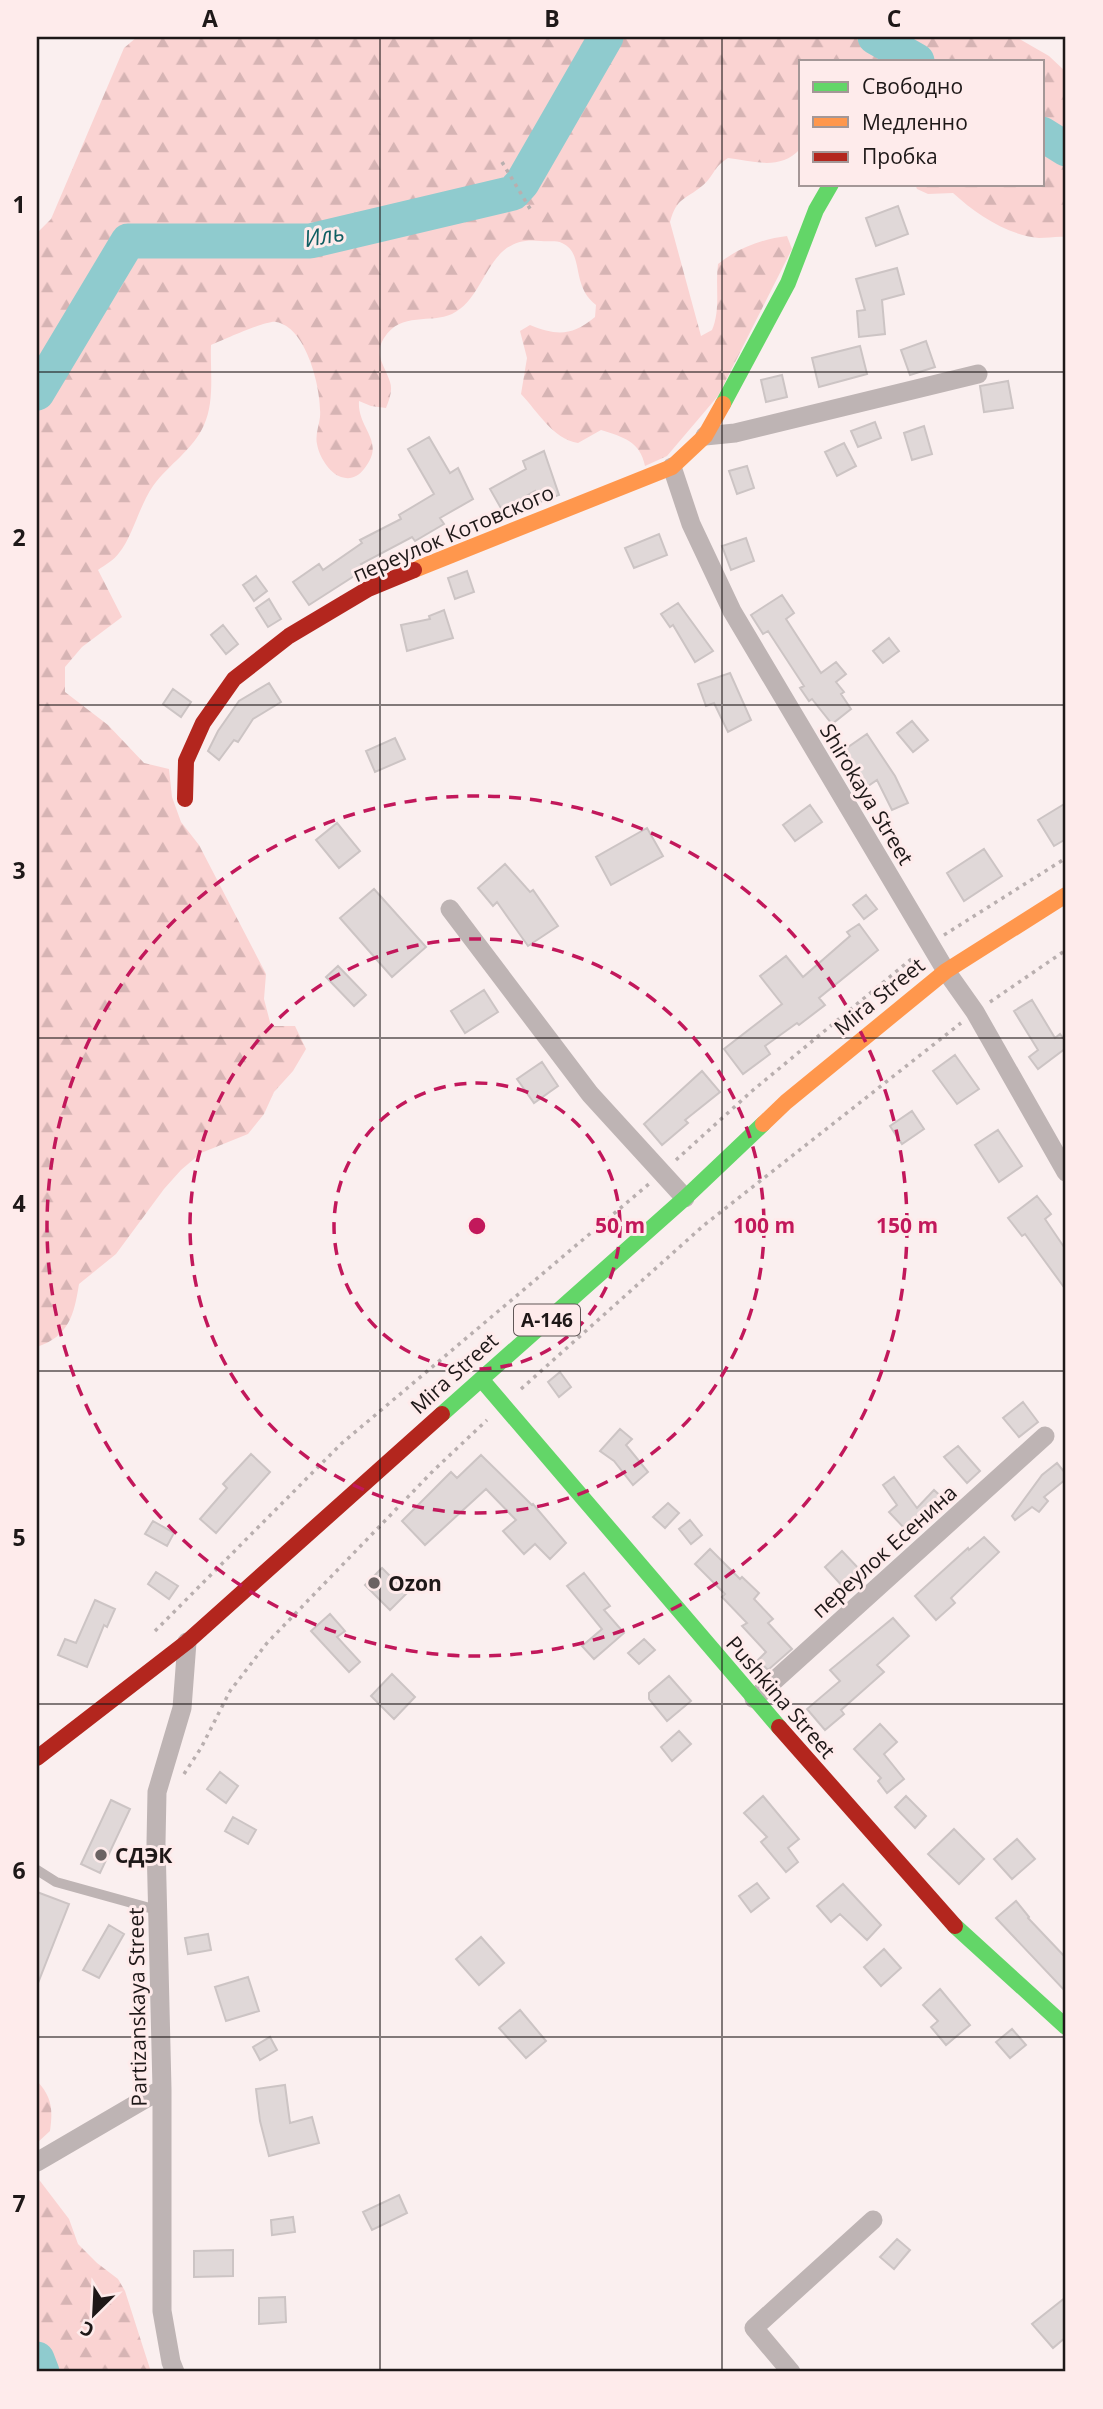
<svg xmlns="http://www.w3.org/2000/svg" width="1103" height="2409" viewBox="0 0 1103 2409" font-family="'Open Sans',sans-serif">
<defs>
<pattern id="forest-firs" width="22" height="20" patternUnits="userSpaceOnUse" patternTransform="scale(1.75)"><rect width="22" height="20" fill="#fad3d2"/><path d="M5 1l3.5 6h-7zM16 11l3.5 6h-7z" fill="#d6b4b4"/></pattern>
</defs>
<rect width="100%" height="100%" fill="#faefef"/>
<path fill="url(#forest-firs)" d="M137,37H1016L1049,56L1066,72V237C1057,236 1048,238 1039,238C1007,235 976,214 953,193L928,194L917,189L915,184H1042V61H800V149C780,171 753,161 728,158C713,167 713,178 702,186C685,200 677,197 670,222L701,336L712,330C721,309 715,286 718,264C738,248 762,239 787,236L792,249L718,396L667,456L645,466C640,441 623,437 601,430L578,443C553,439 538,412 521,394L527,358L520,331L530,325C557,336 572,336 595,317L596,305C570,285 585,253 562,243C556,240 548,242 541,241C485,234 489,296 452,314C431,324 401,311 384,338C373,355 385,365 390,382C393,391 389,400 386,408L371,406L359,401C357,429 387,441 364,469C358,477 350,480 341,477C329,473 319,456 317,444C315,435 319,426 320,417C322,391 307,327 276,322C267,320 223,340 211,345C210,370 215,401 204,425C193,450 169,464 153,486C139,506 133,536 119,553C114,560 105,565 98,570L122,617L82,647L65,667V692L108,725L144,763L169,769L172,797L181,822L199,845L266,974L264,999L271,1026H295L306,1049L293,1071L274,1092L264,1114L248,1134L201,1153L181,1170L164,1189L116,1254L79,1284C74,1315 69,1336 37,1347V233L51,219L124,48Z
M37,2081C52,2097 53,2109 50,2131L37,2143Z
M37,2177L69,2219L78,2244L97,2263L118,2279L125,2291L151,2372H37Z"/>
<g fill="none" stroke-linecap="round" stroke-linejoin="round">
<path stroke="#8fcbce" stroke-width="35" d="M875,37L917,61
M1042,134L1066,149
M37,393L128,241H310L513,193L522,183L606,37
M37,2359L42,2372"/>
</g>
<path fill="#e0d8d8" stroke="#ccc4c4" stroke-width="2" d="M898,206L908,234L876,246L866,218Z
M897,268L904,294L882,300L885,334L859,337L857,311L865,310L856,279Z
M926,341L935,367L910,375L901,350Z
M860,346L867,374L819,387L812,358Z
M782,375L787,397L766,402L761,380Z
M1008,381L1013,408L984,412L980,386Z
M875,422L881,438L858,447L851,431Z
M924,426L932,454L912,460L904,433Z
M429,437L450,473L458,468L473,499L440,518L444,524L415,541L412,537L361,564L365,569L309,605L293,582L319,564L323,570L362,543L360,540L401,519L399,515L434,494L408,449Z
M844,443L856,466L837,476L825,452Z
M544,451L559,495L540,502L535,491L502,510L490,489L526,469L523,461Z
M747,466L754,488L737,494L729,471Z
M659,534L667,555L634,568L625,548Z
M746,538L754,561L731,570L722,546Z
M467,571L474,592L455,599L448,578Z
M256,576L267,591L254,601L243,585Z
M782,595L794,613L786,619L821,673L836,662L846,674L836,682L844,692L841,694L851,709L832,724L812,699L809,701L800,688L804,686L768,631L763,634L751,615Z
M269,599L281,619L268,627L256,608Z
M678,603L713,651L695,662L673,625L670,627L661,614Z
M444,610L453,638L407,651L401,625L430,619L429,616Z
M223,625L238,644L226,654L211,635Z
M889,638L899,651L883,663L873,651Z
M730,673L751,720L728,732L714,703L706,706L698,684Z
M269,683L281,702L253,719L238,742L234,740L219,760L208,751L218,731L239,701Z
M173,689L191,702L181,717L163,704Z
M912,721L928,740L913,752L897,733Z
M867,734L895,776L908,803L892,810L877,780L865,788L841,752Z
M395,738L405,759L375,772L366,751Z
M1066,803V839L1054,846L1038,820Z
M810,805L822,822L795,841L783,825Z
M337,823L360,851L339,868L316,840Z
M647,828L663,856L611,885L596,857Z
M984,849L1002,876L964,901L947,873Z
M505,864L530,892L533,890L558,926L528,946L497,902L493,906L478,888Z
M374,889L426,947L392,977L340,918Z
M866,895L877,909L864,919L853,905Z
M859,924L878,950L819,998L825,1005L799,1025L797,1023L765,1046L770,1054L743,1074L724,1049L782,1004L760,976L786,956L803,977L850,936L847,932Z
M338,966L366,995L354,1006L326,977Z
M484,990L498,1012L465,1033L451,1011Z
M1032,1000L1055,1038L1060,1034L1066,1042V1048L1038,1069L1029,1057L1038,1050L1014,1011Z
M955,1055L979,1089L957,1104L933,1071Z
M542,1062L558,1086L534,1103L517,1079Z
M702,1071L720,1092L685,1120L688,1123L662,1145L644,1124Z
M912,1111L924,1129L902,1144L890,1126Z
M998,1130L1022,1166L999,1182L975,1145Z
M1037,1196L1051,1214L1045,1219L1066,1250V1290L1025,1234L1022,1236L1008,1218Z
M560,1372L571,1387L559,1397L548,1382Z
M1023,1402L1038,1422L1019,1437L1003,1418Z
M620,1429L632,1439L626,1445L648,1472L633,1485L614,1461L600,1451Z
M958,1446L980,1471L967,1483L944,1457Z
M251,1454L270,1472L216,1533L200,1519L227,1488L223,1484Z
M481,1455L532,1505L533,1504L566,1543L550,1559L535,1544L524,1554L503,1531L516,1520L486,1489L425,1545L402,1521L451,1472L457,1478Z
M1057,1463L1066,1474V1479L1044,1497L1048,1501L1039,1512L1032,1507L1015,1520L1012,1516L1042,1475Z
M894,1477L917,1508L934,1490L947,1502L928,1521L923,1516L907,1531L889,1512L897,1505L883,1485Z
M668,1503L679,1513L665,1528L653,1517Z
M690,1520L702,1535L691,1544L679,1529Z
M153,1521L174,1533L167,1546L145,1534Z
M984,1537L999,1552L951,1598L955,1603L936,1620L915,1596L968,1548L969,1550Z
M710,1549L740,1579L742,1577L759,1593L754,1599L773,1619L768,1623L792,1649L768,1670L758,1660L766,1652L742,1626L747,1623L722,1597L725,1594L695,1564Z
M842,1551L861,1571L844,1588L825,1567Z
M382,1568L407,1593L390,1610L365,1585Z
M156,1572L178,1586L169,1599L148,1584Z
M584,1573L610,1606L604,1610L624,1633L594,1659L582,1646L602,1629L567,1586Z
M95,1600L115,1609L107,1627L104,1625L87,1667L58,1655L65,1639L76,1643Z
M330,1614L345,1631L337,1637L360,1662L349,1672L311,1631Z
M893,1618L909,1636L877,1665L884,1672L841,1710L844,1714L825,1730L807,1709L840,1681L830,1670Z
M644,1639L655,1650L639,1664L628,1653Z
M392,1674L415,1697L394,1719L371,1696Z
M669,1676L691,1701L667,1721L649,1699V1693Z
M880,1724L897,1742L884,1754L904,1779L887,1793L878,1781L881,1778L854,1749Z
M679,1731L691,1744L672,1761L661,1747Z
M220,1772L238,1786L226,1803L207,1789Z
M763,1796L799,1839L788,1848L798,1862L786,1872L761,1842L767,1837L744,1813Z
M906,1796L926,1816L915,1828L895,1807Z
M111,1800L130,1809L100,1873L81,1864Z
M233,1817L256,1830L248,1844L225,1831Z
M954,1829L984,1859L959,1884L928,1854Z
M1017,1839L1035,1859L1012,1879L994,1859Z
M757,1883L769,1898L751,1912L739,1896Z
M843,1884L881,1925L867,1940L840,1914L831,1922L817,1906Z
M37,1892L69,1904L38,1983H37Z
M1016,1901L1029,1917L1028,1918L1066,1958V1992L996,1918Z
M109,1925L124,1934L99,1978L83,1970Z
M208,1934L211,1950L188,1954L185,1938Z
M481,1937L504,1963L479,1985L456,1959Z
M884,1949L901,1968L881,1986L864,1967Z
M248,1977L259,2011L226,2021L215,1987Z
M940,1989L970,2025L946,2045L931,2027L938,2021L923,2005Z
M520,2010L546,2041L526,2058L499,2028Z
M1012,2029L1026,2045L1010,2058L996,2042Z
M270,2037L277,2050L260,2060L253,2047Z
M285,2085L290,2123L312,2117L319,2143L269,2156L260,2121L256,2089Z
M399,2195L407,2213L372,2230L363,2212Z
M293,2217L295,2232L272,2235L271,2220Z
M897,2239L910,2250L894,2269L880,2257Z
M233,2250V2276L194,2277V2251Z
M285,2297L286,2322L259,2324V2298Z
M1066,2297V2337L1053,2348L1032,2324Z"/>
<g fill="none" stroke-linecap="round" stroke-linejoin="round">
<path stroke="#b9afaf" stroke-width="3.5" stroke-dasharray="3.5 5" stroke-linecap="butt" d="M502,162L532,212
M944,935L1066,858
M990,1002L1066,950
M676,1160L752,1091L915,956
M521,1389L703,1226L961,1023
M155,1631L341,1444L650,1183
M184,1774L201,1748L230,1691L267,1643L433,1471L487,1420"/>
<path stroke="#beb4b4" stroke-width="10" d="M37,1870L56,1882L157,1910"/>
<path stroke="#beb4b4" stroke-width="19" d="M705,436L735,433L978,374
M672,467L691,524L732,611L946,971L975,1012L1066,1172
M450,909L590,1094L685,1198
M754,1699L1045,1436
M37,2162L162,2089
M175,2372L171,2362L162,2311V2089L156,1843L157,1792L182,1708L187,1642
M791,2372L754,2328L873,2220"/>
<path stroke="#63d668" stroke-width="16" d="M723,404L788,283L816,210L831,184
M481,1379L779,1727
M442,1414L685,1198L763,1124
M955,1926L1066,2027"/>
<path stroke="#ff974d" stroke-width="16" d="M414,570L672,467L705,436L723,404
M763,1124L786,1102L946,971L1066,895"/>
<path stroke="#b3261e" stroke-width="16" d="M185,799L186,761L203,723L234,679L289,636L368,589L414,570
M779,1727L955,1926
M37,1758L187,1642L442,1414"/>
</g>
<path fill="none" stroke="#1e1818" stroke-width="2" stroke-opacity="0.55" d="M380,37V2372M722,37V2372M37,372H1066M37,705H1066M37,1038H1066M37,1371H1066M37,1704H1066M37,2037H1066"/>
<g fill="none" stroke="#c2185b" stroke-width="3.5" stroke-dasharray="12 9">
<circle cx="477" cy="1226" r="143"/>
<circle cx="477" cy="1226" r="287"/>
<circle cx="477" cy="1226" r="430"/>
</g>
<g fill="#6b6363" stroke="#feebeb" stroke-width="2.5">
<circle cx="374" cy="1583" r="7"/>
<circle cx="101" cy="1855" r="7"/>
</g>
<g text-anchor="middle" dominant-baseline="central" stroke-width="6" stroke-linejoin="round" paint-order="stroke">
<rect fill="#feebeb" stroke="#615757" stroke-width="2" x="514" y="1304.5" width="66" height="31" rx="5"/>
<g font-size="19" font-weight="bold" fill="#1e1818">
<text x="547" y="1320">А-146</text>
</g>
<g font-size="21" fill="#1e1818" stroke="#feebeb">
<text transform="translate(453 533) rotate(-23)">переулок Котовского</text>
<text transform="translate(867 794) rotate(59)">Shirokaya Street</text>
<text transform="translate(879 996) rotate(-39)">Mira Street</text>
<text transform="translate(454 1373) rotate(-42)">Mira Street</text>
<text transform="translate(884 1551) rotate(-42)">переулок Есенина</text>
<text transform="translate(781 1697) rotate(49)">Pushkina Street</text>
<text transform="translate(137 2007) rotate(-91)">Partizanskaya Street</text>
</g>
<g font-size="21" font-weight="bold" fill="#1e1818" stroke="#feebeb" text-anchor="start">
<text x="388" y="1583">Ozon</text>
<text x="115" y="1855">СДЭК</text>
</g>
<g font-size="23" font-style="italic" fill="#0f5e62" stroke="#feebeb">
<text transform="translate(324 235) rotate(-10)">Иль</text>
</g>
</g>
<circle cx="477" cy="1226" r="10" fill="#c2185b" stroke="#feebeb" stroke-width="3.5"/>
<g font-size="21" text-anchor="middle" font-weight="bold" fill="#c2185b" stroke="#feebeb" stroke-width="6" stroke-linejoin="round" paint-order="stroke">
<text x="620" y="1233">50 m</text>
<text x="764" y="1233">100 m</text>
<text x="907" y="1233">150 m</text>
</g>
<rect width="1103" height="2409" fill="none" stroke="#feebeb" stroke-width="77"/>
<rect x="799" y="60" width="245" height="126" fill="#feebeb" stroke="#a49797" stroke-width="2"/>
<rect x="813" y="82" width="35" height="10" fill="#63d668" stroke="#a49797" stroke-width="2"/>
<text x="862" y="94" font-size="21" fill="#1e1818">Свободно</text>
<rect x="813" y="117" width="35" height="10" fill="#ff974d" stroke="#a49797" stroke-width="2"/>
<text x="862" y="130" font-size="21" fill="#1e1818">Медленно</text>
<rect x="813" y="152" width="35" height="10" fill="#b3261e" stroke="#a49797" stroke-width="2"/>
<text x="862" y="164" font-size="21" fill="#1e1818">Пробка</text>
<g transform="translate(94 2314) rotate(204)" stroke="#feebeb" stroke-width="5" paint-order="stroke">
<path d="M0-5L12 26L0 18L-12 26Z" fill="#1e1818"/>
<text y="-10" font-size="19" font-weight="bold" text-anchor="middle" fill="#1e1818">С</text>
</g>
<rect x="38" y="38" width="1026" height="2332" fill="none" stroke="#1e1818" stroke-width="2.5"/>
<g font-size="23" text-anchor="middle" font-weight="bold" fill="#1e1818">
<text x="210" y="27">A</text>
<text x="552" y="27">B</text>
<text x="894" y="27">C</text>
<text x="19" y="213">1</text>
<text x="19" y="546">2</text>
<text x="19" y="879">3</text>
<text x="19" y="1212">4</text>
<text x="19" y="1546">5</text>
<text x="19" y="1879">6</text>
<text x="19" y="2212">7</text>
</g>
</svg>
